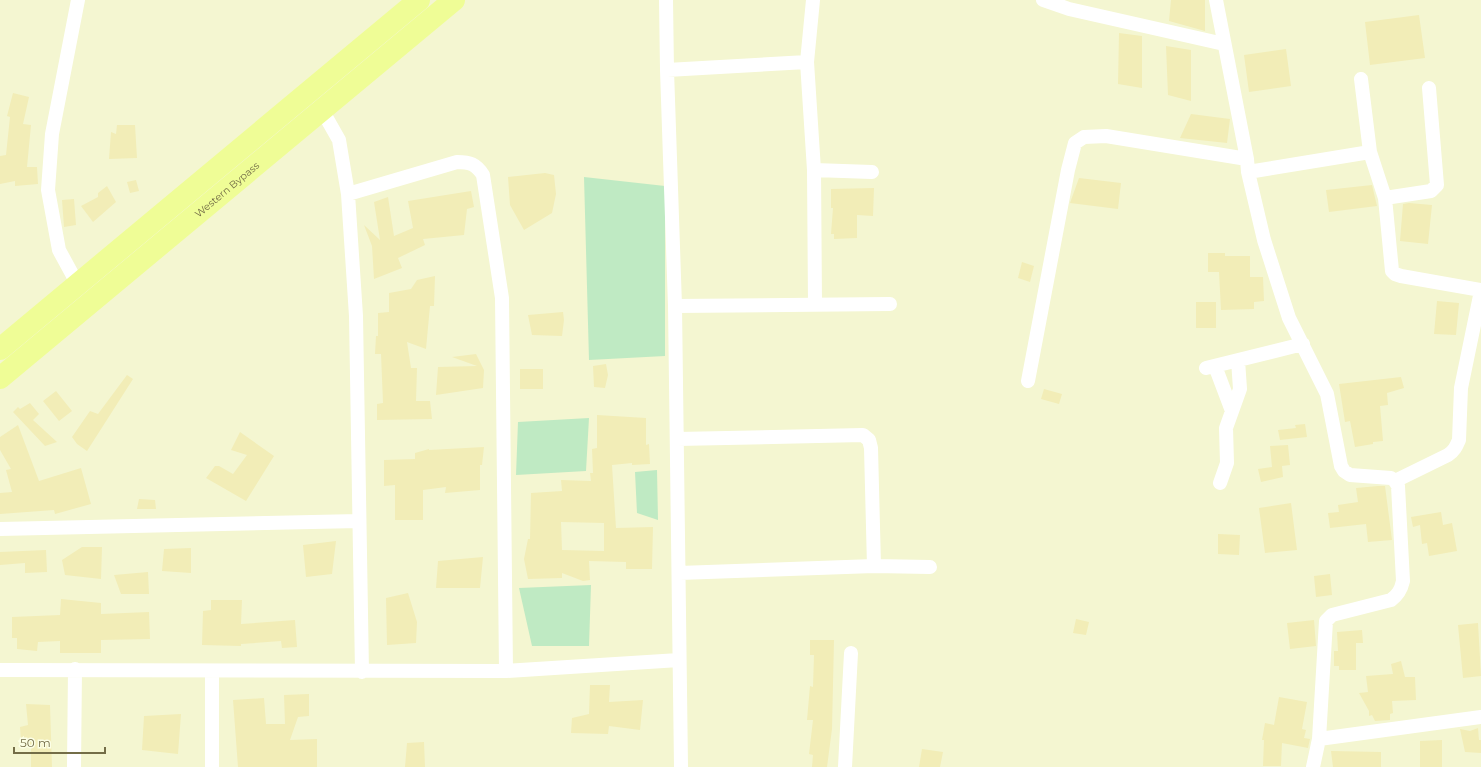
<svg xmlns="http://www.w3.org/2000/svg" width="1481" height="767" viewBox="0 0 1481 767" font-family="Montserrat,sans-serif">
<rect width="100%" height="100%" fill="#f9fce0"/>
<path fill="#f4f6d1" d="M0,0H1481V767H0Z"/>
<path fill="#bfeac3" d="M584,177L665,186V356L589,360Z
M589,418L586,471L516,475L518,422Z
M657,470L658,520L637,513L635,472Z
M591,585L589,646H532L519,588Z"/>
<path fill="#f2edb7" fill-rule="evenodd" d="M1171,0H1205V31L1169,21Z
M1419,15L1425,58L1370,65L1365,22Z
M1119,33L1142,36V88L1118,84Z
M1166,46L1191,50V101L1168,95Z
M1286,49L1291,86L1249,92L1244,55Z
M13,93L29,97L23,124L31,125L27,167H37L38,184L15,186V181L0,184V156L6,155L10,117L7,116Z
M1191,114L1230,119L1227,143L1180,138Z
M117,125H135L137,158L109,159L111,132L116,134Z
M545,173L554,175L556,194L552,213L524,230L510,205L508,177Z
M1079,178L1121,183L1118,209L1070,203Z
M136,180L139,191L130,193L127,182Z
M1372,185L1377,206L1329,212L1326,190Z
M107,186L116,202L93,222L81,206L98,197V193Z
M874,188L873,216L857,215V238L834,239V234H831L833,208H831V189Z
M471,191L474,207L467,209L464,235L423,239L425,245L398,258L402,268L374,279L372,246L364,225L380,240L374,202L388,197L394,236L413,228L408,201Z
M74,199L76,225L64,227L62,200Z
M1409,203L1432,205L1428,244L1400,241L1403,204Z
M1208,253H1225V256H1250V277H1263L1264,301L1254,302V309L1221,310L1219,272H1208Z
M1022,262L1034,266L1030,282L1018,278Z
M435,276L434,306H430L426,349L407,342L411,368H417L416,401H430L432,419L377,420V404L383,403L381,354H375L376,336H378V313L389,312V293L411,289L417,280Z
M1437,301L1459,303L1456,335L1434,334Z
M1196,302H1216V328H1196Z
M563,312L564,320L562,336L532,335L528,315Z
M476,354L484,370L483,388L436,395L438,367L477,366L452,357Z
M606,364L608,375L605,388L594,387L593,366Z
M520,369H543V389H520Z
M127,375L133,379L87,451L77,444L72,437L90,411L98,414Z
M1401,377L1404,388L1387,393L1388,405L1380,406L1383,441L1373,442V444L1355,447L1350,421L1345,422L1339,384Z
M1044,389L1062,394L1059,404L1041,399Z
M56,391L72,411L59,421L43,401Z
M30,403L39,414L33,420L57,442L45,446L13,412L18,407L20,409Z
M597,415L646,418V445L649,444L650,464L632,465V463L612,465L616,528L653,527L652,569H626V562L589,561L590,580L583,581L562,573V578L528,579L524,559L528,539H530L531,493L562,491L561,480L591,481L590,473H593L592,449L597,448ZM561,522L604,523V551L562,550Z
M1305,424L1307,437L1280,440L1278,430L1296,428L1295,425Z
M18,425L39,481L81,468L91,504L55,514L54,510L0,514V493L12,492L6,470L11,469L0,450V437Z
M240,432L274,456L246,501L206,478L215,466H219L233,474L247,455L231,450Z
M1288,445L1290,465L1282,466L1283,477L1261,482L1258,469L1272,467L1270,446Z
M484,447L482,465H480V490L445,493L446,487L423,490V520H395V485L384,486V460L415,459V453L429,449V450Z
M1378,486H1385L1392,540L1368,542L1366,524L1330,528L1328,513L1339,512L1338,505L1358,502L1356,488Z
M139,499L155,500L156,509H137Z
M1291,503L1297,550L1265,553L1259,508Z
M1441,512L1443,525L1452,523L1457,551L1429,556L1427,543L1422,544L1420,525L1413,527L1411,517Z
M1218,534L1240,535L1239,555L1218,554Z
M336,541L332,574L306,577L303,545Z
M82,547H102L101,579L65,575L62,560Z
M191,548V573L162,571L164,549Z
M46,550L47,572L25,573V563L0,565V552Z
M483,557L480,588H436L438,561Z
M148,572L149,594H121L114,575Z
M1330,574L1332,595L1316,597L1314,576Z
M408,593L417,622L416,643L387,645L386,598Z
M61,599L101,603V614L149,612L150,639L101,640V653H60V641L38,642L37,651L17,649V638H12V617L60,615Z
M211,600H242L241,624L295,620L297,647L282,648L281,641L241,644V646L202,645L203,611L211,610Z
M1076,619L1089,622L1086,635L1073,633Z
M1314,620L1316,646L1290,649L1287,623Z
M1478,623L1481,676L1463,678L1458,625Z
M1362,630L1363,643H1356V670H1339V666H1334V651H1338L1337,632Z
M810,640H834L832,729L827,767H812L813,755L809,754L813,720H807L810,686L813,687L814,655H810Z
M1401,661L1405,677H1415L1416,700L1392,701L1393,713L1390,714V720L1375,721L1372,715L1369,716V711L1359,693L1368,692L1366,676L1393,674L1391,664Z
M590,685H610L609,702L643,700L640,730L609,726L608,734L571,733L572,718L589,714Z
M309,694V716L298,717L290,740L317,739V767H238L233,700L264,698L266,724H285L284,695Z
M1279,697L1307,702L1302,729L1306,730L1304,738L1310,739L1308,748L1282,743L1281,766H1263L1264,740H1262L1265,723L1274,725Z
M26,704L50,705L52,767H31V746H27L28,739L21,741L20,727L28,725Z
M181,714L178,754L142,750L144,716Z
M1478,728L1479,740H1481V753L1465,752L1460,729L1470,731Z
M1442,740V767H1420V741Z
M424,742L425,767H405L407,743Z
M922,749L943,752L940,767H919Z
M1331,751L1381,752V767H1333Z"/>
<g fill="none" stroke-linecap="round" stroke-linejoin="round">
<path stroke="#fff" stroke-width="14" d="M78,0L52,134L48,190L59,250L78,285
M666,0L667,70L675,306L681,767
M813,0L807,62L814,170L872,172
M1043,0L1069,9L1224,44
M1216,0L1247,159L1248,172L1264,240L1289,318L1327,394L1341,466L1344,471L1350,475L1391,478L1395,481L1398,486L1403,581C1401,590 1398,595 1391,600L1332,615L1326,621L1319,739L1313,767
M667,70L807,62
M1361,79L1370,152L1385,198L1392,271L1395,274L1401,276L1481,290
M322,110L339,140L348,194L356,316L362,672
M814,170L815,304
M1248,172L1370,152
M348,194L457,162C470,162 476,164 483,175L502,298L506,671
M1385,198L1431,191L1437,185L1429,88
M675,306L890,304
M1215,366L1232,411
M1206,368L1303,344
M1028,381L1068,170L1075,143L1084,137L1106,136L1247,159
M677,439L863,435L869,440L871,448L874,566L679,573
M1395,481L1448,455C1454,451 1456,447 1459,440L1461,388L1481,291
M1220,483L1227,463L1226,428L1240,389L1238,360
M0,529L359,521
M874,566L930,567
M0,670L506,671L679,660
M212,671V767
M1319,739L1481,717
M74,767L75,669
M845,767L851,653"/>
<g stroke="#effd96" stroke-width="22">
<path d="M0,349L419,0"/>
<path id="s1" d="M0,378L454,0"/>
</g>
</g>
<g text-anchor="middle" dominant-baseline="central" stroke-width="3.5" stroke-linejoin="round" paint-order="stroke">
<g font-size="10" fill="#736d47" stroke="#fcffe6">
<text stroke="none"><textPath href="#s1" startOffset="295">Western Bypass</textPath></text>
</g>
</g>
<path d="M14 747v6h91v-6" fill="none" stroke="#736d47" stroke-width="2"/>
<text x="20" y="747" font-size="12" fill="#736d47" stroke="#fcffe6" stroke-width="3" paint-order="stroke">50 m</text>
</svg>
